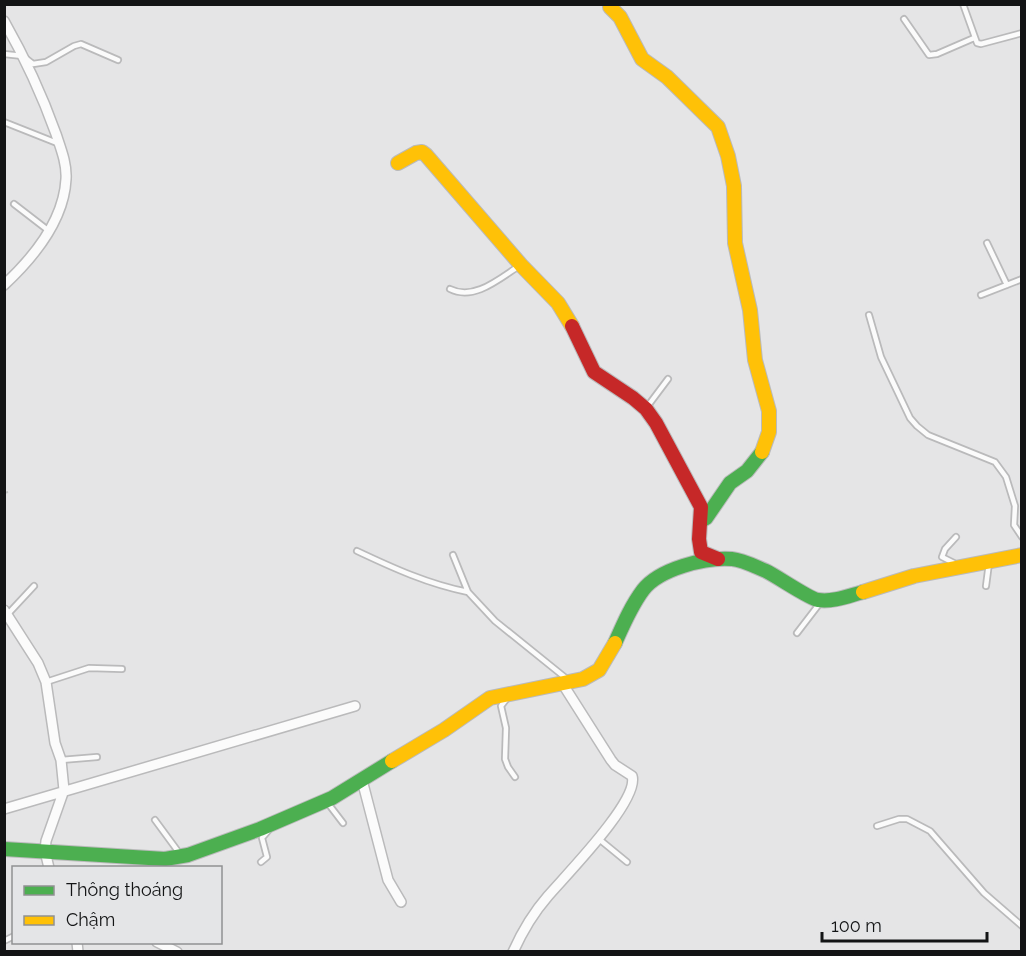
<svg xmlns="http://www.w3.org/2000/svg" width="1026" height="956" viewBox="0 0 1026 956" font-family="Raleway,sans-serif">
<rect width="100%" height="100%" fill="#e5e5e6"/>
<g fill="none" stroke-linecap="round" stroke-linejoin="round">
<g stroke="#bababb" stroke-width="8">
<path id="lane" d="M963,4L977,43L981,44L1022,33
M904,19L929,55L937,54L974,38
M4,54L23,56L33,64L46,62L74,46L81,44L118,60
M4,122L57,143
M14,204L49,231
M987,243L1007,285
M450,289C474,301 499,279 519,266
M981,295L1022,279
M869,315L881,357L910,418L917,426L928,435L995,462L1006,477L1015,506L1014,525L1022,537
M647,407L668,379
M357,551C393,568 428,584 468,592
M453,555L468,592L495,621L567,679
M954,563L942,557L945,549L956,537
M986,586L989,563
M7,615L34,586
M797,633L820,603
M46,682L89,668L122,669
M508,697L501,706L506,728L505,759L508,767L515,777
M61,760L97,757
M330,803V806L343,823
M155,820L180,854
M877,826L899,819H907L930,831L984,893L1022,926
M599,839L627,862
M261,862L267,857L262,838L268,831
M4,941L14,936"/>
</g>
<g stroke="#bababb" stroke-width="12">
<path id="street" d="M4,21C25,58 42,95 56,134C61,149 67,164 66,179C64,220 33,258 4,285
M4,610L38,663L46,682L55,743L61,760L64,790L46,841L45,851L49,868
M362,780L388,880L401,902
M4,809L355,706
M77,942L78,952
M157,942L177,952
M513,952C522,932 534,912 548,896C565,876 640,800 632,776L615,765L611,760L564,686L570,683"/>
</g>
<g stroke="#bababb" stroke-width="16">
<path id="fast" d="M701,521L706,518L730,483L747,471L762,452
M615,643C623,625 631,606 643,590C659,569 705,557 732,559C743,560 756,567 766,571C778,577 810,599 818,600C834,602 848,596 863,592
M4,849L165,859L188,855L260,829L332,798L392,761"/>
</g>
<g stroke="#bababb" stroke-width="16">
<path id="slow" d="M610,7L620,17L642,59L667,77L718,127L728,156L734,186L735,243L750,310L755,360L769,411V432L762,452
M398,163L416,153L422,152L426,155L521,265L558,303L572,326
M863,592L914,576L1022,555
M392,761L444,730L490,698L583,679L599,670L615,643"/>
</g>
<g stroke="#bababb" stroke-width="16">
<path id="jam" d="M572,326L594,372L633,398L646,409L656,423L701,507L699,539L701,552L718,559"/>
</g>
<path stroke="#c3c4c4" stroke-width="2" stroke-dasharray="6 3" stroke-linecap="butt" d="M4,493L8,492"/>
<use href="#lane" stroke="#fbfbfb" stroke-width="4.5"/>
<use href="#street" stroke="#fbfbfb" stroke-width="9"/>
<use href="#fast" stroke="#4caf50" stroke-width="14"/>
<use href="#slow" stroke="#ffc107" stroke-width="14"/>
<use href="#jam" stroke="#c62828" stroke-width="14"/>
</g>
<rect width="1026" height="956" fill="none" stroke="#131415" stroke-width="12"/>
<rect x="12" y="866" width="210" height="78" fill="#e4e5e7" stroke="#909193" stroke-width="1.5"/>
<rect x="24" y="886" width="30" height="9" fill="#4caf50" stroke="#909193" stroke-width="1.5"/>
<text x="66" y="896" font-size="18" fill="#131415">Thông thoáng</text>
<rect x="24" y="916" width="30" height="9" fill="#ffc107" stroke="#909193" stroke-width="1.5"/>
<text x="66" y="926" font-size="18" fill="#131415">Chậm</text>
<path d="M822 932v9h165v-9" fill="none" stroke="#131415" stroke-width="3"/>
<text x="831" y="932" font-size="18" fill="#131415" stroke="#e4e5e7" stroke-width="4.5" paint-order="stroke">100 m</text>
</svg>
